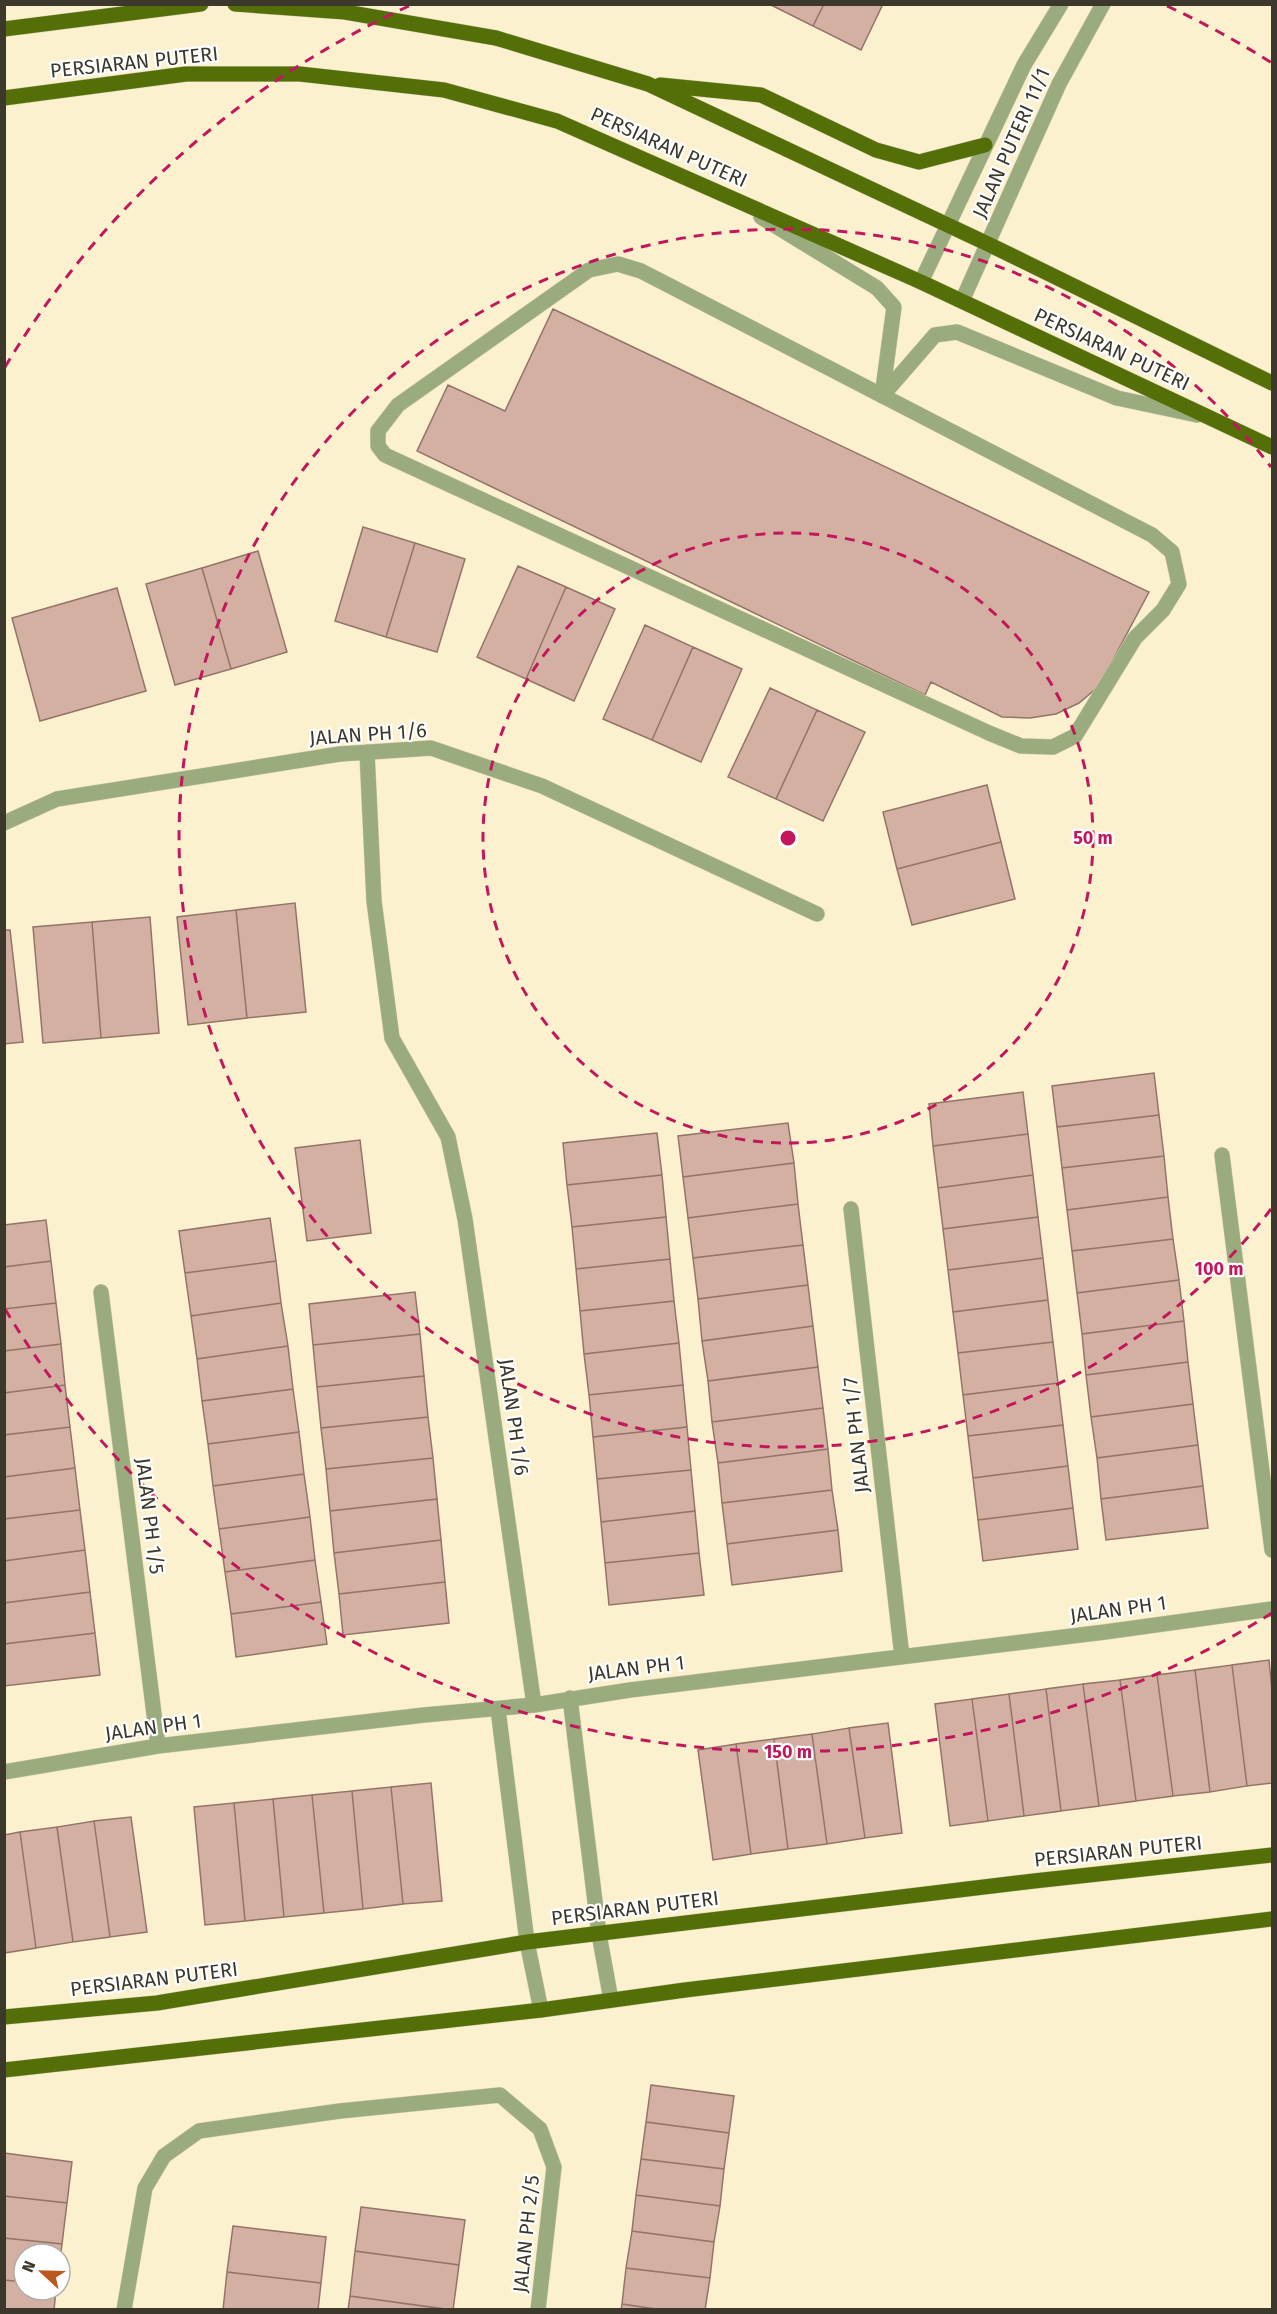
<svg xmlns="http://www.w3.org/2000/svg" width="1277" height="2314" viewBox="0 0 1277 2314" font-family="'Fira Sans',sans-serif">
<rect width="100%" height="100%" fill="#fcf1cf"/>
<path fill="#d4b0a3" stroke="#947468" stroke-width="1.5" d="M769,4H824L813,26Z
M824,4H883L861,50L813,26Z
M553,309L1149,592L1099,686L1079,703L1056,714L1030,718L1002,717L931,682L925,695L417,451L448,385L505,411Z
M363,527L415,543L386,637L335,621Z
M415,543L465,559L437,652L386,637Z
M258,551L287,652L231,669L202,568Z
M518,566L566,587L526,679L477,657Z
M202,568L231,669L175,685L146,584Z
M566,587L615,609L574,701L526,679Z
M117,588L146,691L40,721L12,618Z
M645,625L693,647L652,740L603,719Z
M693,647L742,669L701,762L652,740Z
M770,688L817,710L776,799L728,777Z
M817,710L865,732L823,821L776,799Z
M987,785L1001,842L897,869L883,812Z
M1001,842L1015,899L912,925L897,869Z
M295,903L306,1012L247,1018L236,910Z
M236,910L247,1018L188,1025L177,917Z
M150,917L159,1033L101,1038L92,922Z
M92,922L101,1038L43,1043L33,927Z
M4,930H10L23,1042L4,1044Z
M1154,1073L1159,1115L1057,1127L1052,1086Z
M1023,1092L1028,1134L933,1146L929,1104Z
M1159,1115L1164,1156L1062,1168L1057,1127Z
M788,1123L794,1163L683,1177L678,1136Z
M657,1133L662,1175L567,1185L563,1143Z
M1028,1134L1033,1175L938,1188L933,1146Z
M360,1140L371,1233L307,1241L295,1148Z
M1164,1156L1168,1197L1067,1210L1062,1168Z
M794,1163L798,1204L688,1218L683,1177Z
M662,1175L666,1217L572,1227L567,1185Z
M1033,1175L1038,1217L943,1229L938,1188Z
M1168,1197L1173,1239L1072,1251L1067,1210Z
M798,1204L803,1245L693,1258L688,1218Z
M666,1217L670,1259L576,1269L572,1227Z
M1038,1217L1043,1258L948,1270L943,1229Z
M270,1218L276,1261L185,1273L179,1231Z
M46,1220L51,1261L4,1267V1225Z
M1173,1239L1179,1280L1077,1293L1072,1251Z
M803,1245L808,1285L698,1299L693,1258Z
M1043,1258L1048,1300L953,1312L948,1270Z
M670,1259L674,1301L580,1311L576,1269Z
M51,1261L56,1303L4,1309V1267Z
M276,1261L281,1303L191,1316L185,1273Z
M1179,1280L1184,1321L1082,1334L1077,1293Z
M808,1285L813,1326L702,1341L698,1299Z
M415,1292L420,1334L313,1345L309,1304Z
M1048,1300L1053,1342L958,1353L953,1312Z
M674,1301L679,1343L584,1354L580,1311Z
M56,1303L61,1344L4,1351V1309Z
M281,1303L288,1346L197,1359L191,1316Z
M1184,1321L1188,1362L1086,1375L1082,1334Z
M813,1326L818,1367L708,1381L702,1341Z
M420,1334L424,1376L317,1387L313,1345Z
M1053,1342L1058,1383L963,1395L958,1353Z
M679,1343L683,1385L589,1395L584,1354Z
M61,1344L65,1385L4,1393V1351Z
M288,1346L293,1389L202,1401L197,1359Z
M1188,1362L1193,1404L1091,1417L1086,1375Z
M818,1367L823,1408L712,1422L708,1381Z
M424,1376L428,1417L321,1428L317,1387Z
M1058,1383L1063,1425L968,1436L963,1395Z
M65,1385L70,1427L4,1435V1393Z
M683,1385L687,1427L593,1437L589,1395Z
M293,1389L299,1432L208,1444L202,1401Z
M1193,1404L1198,1445L1097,1458L1091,1417Z
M823,1408L828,1449L718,1463L712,1422Z
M428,1417L433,1458L326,1469L321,1428Z
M1063,1425L1068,1466L973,1478L968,1436Z
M70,1427L75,1468L4,1477V1435Z
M687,1427L691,1470L597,1479L593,1437Z
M299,1432L304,1474L213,1486L208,1444Z
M1198,1445L1203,1486L1101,1499L1097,1458Z
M828,1449L832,1490L722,1503L718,1463Z
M433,1458L437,1499L330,1511L326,1469Z
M1068,1466L1073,1508L978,1520L973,1478Z
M75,1468L80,1510L4,1519V1477Z
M691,1470L695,1511L601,1522L597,1479Z
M304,1474L310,1517L219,1529L213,1486Z
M1203,1486L1208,1528L1106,1540L1101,1499Z
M832,1490L838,1530L727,1544L722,1503Z
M437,1499L441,1540L334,1553L330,1511Z
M1073,1508L1078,1549L983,1561L978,1520Z
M80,1510L85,1550L4,1561V1519Z
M695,1511L699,1553L605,1563L601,1522Z
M310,1517L315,1560L225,1572L219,1529Z
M838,1530L842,1571L732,1585L727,1544Z
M441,1540L445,1582L339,1594L334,1553Z
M85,1550L90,1592L4,1603V1561Z
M699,1553L704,1595L609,1605L605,1563Z
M315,1560L321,1602L231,1614L225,1572Z
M445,1582L449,1623L343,1635L339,1594Z
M90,1592L95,1633L4,1644V1603Z
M321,1602L327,1644L236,1657L231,1614Z
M95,1633L100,1675L4,1686V1644Z
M1269,1660L1272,1690V1783L1247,1786L1232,1665Z
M1232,1665L1247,1786L1210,1792L1195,1670Z
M1195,1670L1210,1792L1173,1796L1157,1675Z
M1157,1675L1173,1796L1136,1801L1120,1680Z
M1120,1680L1136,1801L1099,1806L1083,1684Z
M1083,1684L1099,1806L1061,1811L1046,1689Z
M1046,1689L1061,1811L1024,1816L1009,1694Z
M1009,1694L1024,1816L988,1821L972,1699Z
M972,1699L988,1821L950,1826L935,1704Z
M888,1723L902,1833L865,1838L849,1728Z
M849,1728L865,1838L827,1844L812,1734Z
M812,1734L827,1844L788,1849L774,1739Z
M774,1739L788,1849L751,1854L736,1744Z
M736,1744L751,1854L713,1860L698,1750Z
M431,1783L442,1901L403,1904L391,1787Z
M391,1787L403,1904L363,1909L352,1791Z
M352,1791L363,1909L324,1913L312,1795Z
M312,1795L324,1913L284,1917L273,1799Z
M273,1799L284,1917L245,1921L234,1803Z
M234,1803L245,1921L205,1925L194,1807Z
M131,1817L147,1932L110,1937L94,1821Z
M94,1821L110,1937L73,1942L57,1827Z
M57,1827L73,1942L36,1948L20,1832Z
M20,1832L36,1948L4,1953V1835Z
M651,2085L734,2096L729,2133L646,2122Z
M646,2122L729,2133L724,2169L641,2159Z
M4,2153L72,2162L67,2203L4,2196Z
M641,2159L724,2169L720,2206L636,2195Z
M636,2195L720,2206L714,2242L632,2231Z
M4,2196L67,2203L62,2244L4,2238Z
M361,2207L465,2220L459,2265L355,2251Z
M233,2226L326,2237L321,2283L227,2272Z
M632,2231L714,2242L710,2278L626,2268Z
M4,2238L62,2244L60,2260V2254H24V2282L4,2280Z
M355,2251L459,2265L453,2310L350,2296Z
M626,2268L710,2278L705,2310H663L622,2304Z
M227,2272L321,2283L318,2310H223Z
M4,2280L24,2282V2290H56L54,2310H4Z
M350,2296L451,2310H348Z
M622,2304L663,2310H621Z"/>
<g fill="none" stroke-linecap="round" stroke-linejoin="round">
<g stroke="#d6ccae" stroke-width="16">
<path id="minor" d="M761,217L877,288L894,307L882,396L935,335L957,332L1117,398L1197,415
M618,264L641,271L1152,535L1172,552L1179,584L1163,610L1135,638L1075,736L1053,747L1021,746L989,733L385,455L378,446V431L398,405L589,270Z
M921,282L1024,65L1061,4
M962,301L1059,84L1103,4
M367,752L374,901L392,1038L448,1137L465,1219L534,1705
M4,823L57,799L340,754L431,748L542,786L817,914
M1222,1155L1272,1550
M851,1209L902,1657
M101,1292L158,1746
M570,1698L599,1934L611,2000
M498,1709L527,1942L541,2010
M4,1772L158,1746L424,1715L534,1705L630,1690L1105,1632L1272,1609
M124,2310L145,2188L164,2156L199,2131L340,2111L500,2095L540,2129L554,2167L538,2310"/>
</g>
<g stroke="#d6ccae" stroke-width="16">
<path id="major" d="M235,4L345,12L496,38L648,84L988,244L1272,383
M4,29L201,4
M660,85L761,95L876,150L919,162L985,145
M4,98L186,74H300L444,90L557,121L921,282L1272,447
M4,2017L157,2003L527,1942L1034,1881L1272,1855
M4,2070L541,2010L685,1990L1272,1919"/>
</g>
<use href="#minor" stroke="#9aab7e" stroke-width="15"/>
<use href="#major" stroke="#546f08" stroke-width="15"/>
</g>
<g fill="none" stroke="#c2185b" stroke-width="3" stroke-dasharray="10 8">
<circle cx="788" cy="838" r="305"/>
<path d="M1271 1209A609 609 0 1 1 1271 467"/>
<path d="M1272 1613A914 914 0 0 1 5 1309M5 367A914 914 0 0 1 409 6M1167 6A914 914 0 0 1 1272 63"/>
</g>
<g text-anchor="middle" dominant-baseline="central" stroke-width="4.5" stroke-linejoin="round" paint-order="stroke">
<g font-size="20" fill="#3c382b" stroke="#fff">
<text transform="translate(134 62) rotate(-6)">PERSIARAN PUTERI</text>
<text transform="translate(1011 143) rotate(-66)">JALAN PUTERI 11/1</text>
<text transform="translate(669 147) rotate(24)">PERSIARAN PUTERI</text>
<text transform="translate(1112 349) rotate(25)">PERSIARAN PUTERI</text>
<text transform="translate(368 734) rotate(-4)">JALAN PH 1/6</text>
<text transform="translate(514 1417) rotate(82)">JALAN PH 1/6</text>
<text transform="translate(856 1435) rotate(-96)">JALAN PH 1/7</text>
<text transform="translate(150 1516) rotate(83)">JALAN PH 1/5</text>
<text transform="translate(1118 1609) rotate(-8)">JALAN PH 1</text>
<text transform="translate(636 1668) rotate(-7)">JALAN PH 1</text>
<text transform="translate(153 1727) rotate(-8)">JALAN PH 1</text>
<text transform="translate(1118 1851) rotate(-6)">PERSIARAN PUTERI</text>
<text transform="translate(635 1908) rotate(-7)">PERSIARAN PUTERI</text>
<text transform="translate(154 1979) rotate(-7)">PERSIARAN PUTERI</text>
<text transform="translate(526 2234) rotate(-84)">JALAN PH 2/5</text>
</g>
</g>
<circle cx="788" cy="838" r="9" fill="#c2185b" stroke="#fff" stroke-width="3"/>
<g font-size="18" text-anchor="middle" font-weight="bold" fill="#c2185b" stroke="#fff" stroke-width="4.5" stroke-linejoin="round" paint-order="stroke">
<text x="1093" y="844">50 m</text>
<text x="1219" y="1275">100 m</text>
<text x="788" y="1758">150 m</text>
</g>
<rect width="1277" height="2314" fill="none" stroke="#3c382b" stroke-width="12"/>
<g transform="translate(42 2272) rotate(292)"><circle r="28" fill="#ffffff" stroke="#b1afaa" stroke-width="1.5"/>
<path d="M0-4.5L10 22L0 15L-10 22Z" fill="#ba581d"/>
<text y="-9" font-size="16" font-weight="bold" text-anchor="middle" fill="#3c382b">N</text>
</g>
</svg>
